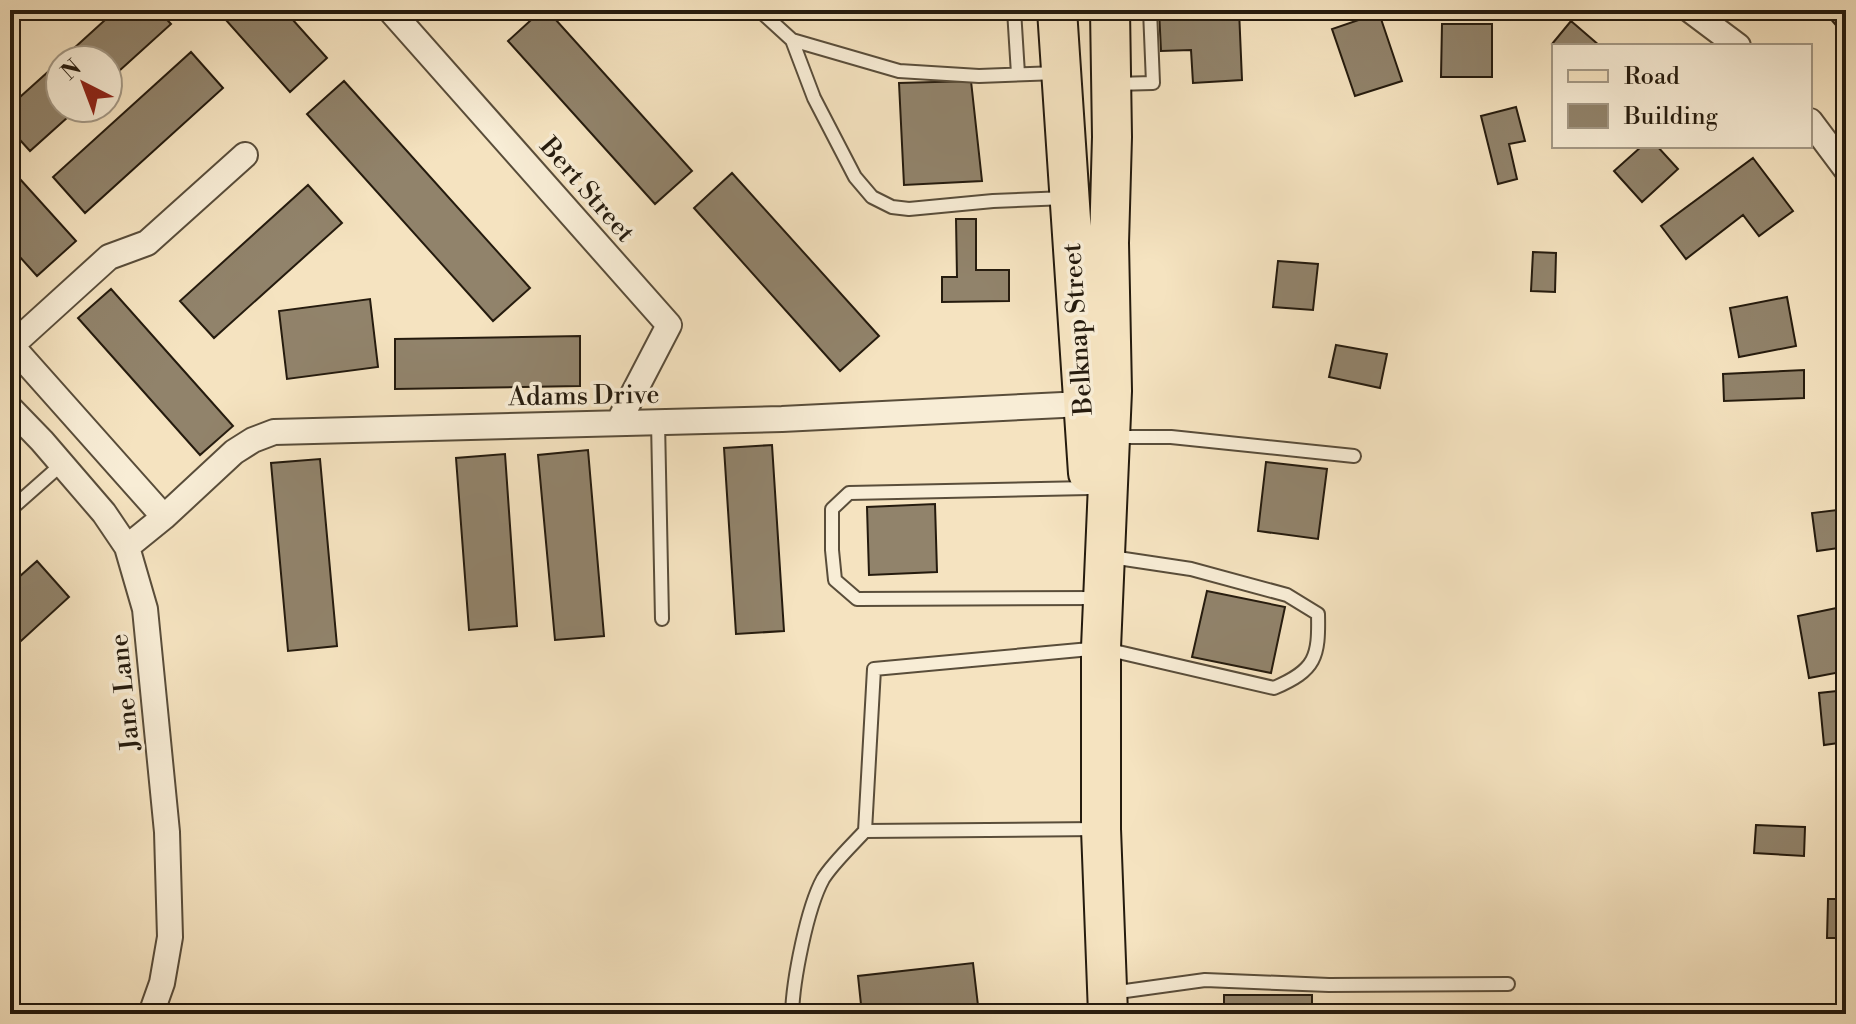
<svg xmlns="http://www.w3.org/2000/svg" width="1856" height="1024" viewBox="0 0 1856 1024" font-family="'Libre Bodoni',serif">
<rect width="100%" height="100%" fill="#f5e3c0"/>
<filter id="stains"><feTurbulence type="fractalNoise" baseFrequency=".0025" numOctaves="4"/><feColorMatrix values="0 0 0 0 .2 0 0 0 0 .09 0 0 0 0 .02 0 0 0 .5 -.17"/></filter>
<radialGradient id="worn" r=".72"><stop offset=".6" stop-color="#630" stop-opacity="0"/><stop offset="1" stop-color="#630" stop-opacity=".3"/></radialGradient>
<path fill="#91836b" stroke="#251b0e" stroke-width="2" d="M116,10H158L171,24L108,81V60H61Z
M217,10H284L327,58L290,92Z
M542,10H547L692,171L655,204L508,41Z
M1159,10H1239L1242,80L1193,83L1191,50L1161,51Z
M1823,10H1846V37Z
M1379,13L1402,81L1355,96L1332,29Z
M1571,21L1600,46H1554L1552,44Z
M1442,24H1492V77H1441Z
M191,52L223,88L85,213L53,177Z
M60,61V108H78L30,151L10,129V106Z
M344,81L530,288L493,321L307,114Z
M971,81L982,181L904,185L899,83Z
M1516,107L1525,141L1509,144L1517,179L1498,184L1481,116Z
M1642,146H1657L1678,169L1642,202L1614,171Z
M1753,158L1793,211L1759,236L1743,215L1686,259L1661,226Z
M10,168L76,241L37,276L10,246Z
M732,173L879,336L840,371L694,208Z
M308,185L342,223L214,338L180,301Z
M956,219H976V270H1009V301L942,302V277H957Z
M1533,252L1556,253L1555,292L1531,291Z
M1278,261L1318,264L1313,310L1273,307Z
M111,289L233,426L200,455L78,318Z
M1787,297L1796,346L1739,357L1730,308Z
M370,299L378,367L287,379L279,311Z
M580,336V386L395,389V339Z
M1336,345L1387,354L1380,388L1329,377Z
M1804,370V398L1724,401L1723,374Z
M772,445L784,631L736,634L724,448Z
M588,450L604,636L555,640L538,455Z
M505,454L517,626L469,630L456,458Z
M320,459L337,646L288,651L271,463Z
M1266,462L1327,469L1318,539L1258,531Z
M935,504L937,572L869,575L867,507Z
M1846,509V547L1817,551L1812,513Z
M37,561L69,597L10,651V585Z
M1207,591L1285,607L1271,673L1192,657Z
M1846,606V671L1809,678L1798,616Z
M1846,690V742L1824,745L1819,693Z
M1756,825L1805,827L1804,856L1754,853Z
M1828,899H1846V938H1827Z
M973,963L979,1014H862L858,976Z
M1224,995H1312V1014H1224Z"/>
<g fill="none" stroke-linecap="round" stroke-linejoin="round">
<g stroke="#594d3a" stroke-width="16">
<path id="lane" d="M759,10L792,40L899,71L979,76L1058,73
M1014,10L1018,74
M792,40L814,98L855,177L872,197L892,207L909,209L993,201L1066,198
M1114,84L1153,83L1150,10
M658,422L662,619
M1113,437H1171L1354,456
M1089,488L849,493L832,509V550L835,580L857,599L1097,598
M10,510L62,464
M1098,829L865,831L874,669L1101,648L1274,688C1316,670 1319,657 1318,614L1287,595L1191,569L1111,557
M1111,993L1205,980L1329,985L1508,984
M792,1014C793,980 807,908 823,879C832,864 853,844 865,831"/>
</g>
<g stroke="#594d3a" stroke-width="28">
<path id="street" d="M390,10L669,325L618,423
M1690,10L1738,46
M1810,121L1846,169
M10,344L164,517
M11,346L109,257L147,243L245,155
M10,408L42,441L104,513L127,547L145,609L167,832L170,937L162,983L151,1014
M127,547L164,517L234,452L253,440L274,432L782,419L1083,404"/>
</g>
<g stroke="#251b0e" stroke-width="42">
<path id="primary" d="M1057,10L1088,473
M1108,1014L1101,829V648L1112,391L1109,243L1112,137L1110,10"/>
</g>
<use href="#lane" stroke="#f8edd6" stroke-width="12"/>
<use href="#street" stroke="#f8edd6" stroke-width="24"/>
<use href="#primary" stroke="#f5e3c0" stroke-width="38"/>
</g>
<g text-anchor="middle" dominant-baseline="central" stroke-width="7" stroke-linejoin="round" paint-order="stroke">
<g font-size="26" fill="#251b0e" stroke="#f8edd6">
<text transform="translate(587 190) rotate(49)">Bert Street</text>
<text transform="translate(1078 329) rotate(-94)">Belknap Street</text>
<text transform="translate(584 396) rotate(-1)">Adams Drive</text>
<text transform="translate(125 692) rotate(-96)">Jane Lane</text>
</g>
</g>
<rect width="1856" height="1024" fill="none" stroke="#f5e3c0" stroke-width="40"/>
<rect x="12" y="12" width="1832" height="1000" fill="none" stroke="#251b0e" stroke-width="4"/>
<rect x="20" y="20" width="1816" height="984" fill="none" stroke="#251b0e" stroke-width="2"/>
<rect x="1552" y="44" width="260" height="104" fill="#f8edd6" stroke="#a49986" stroke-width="2"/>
<rect x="1568" y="70" width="40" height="12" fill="#f5e3c0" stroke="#a49986" stroke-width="2"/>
<text x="1624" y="84" font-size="24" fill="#251b0e">Road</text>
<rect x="1568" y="104" width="40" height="24" fill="#91836b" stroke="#a49986" stroke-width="2"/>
<text x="1624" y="124" font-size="24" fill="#251b0e">Building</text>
<g transform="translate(84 84) rotate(318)"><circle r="38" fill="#f8edd6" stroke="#a49986" stroke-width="2"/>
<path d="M0-6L14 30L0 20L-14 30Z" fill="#8f2418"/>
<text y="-12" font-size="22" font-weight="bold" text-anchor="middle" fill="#251b0e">N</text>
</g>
<rect width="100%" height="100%" filter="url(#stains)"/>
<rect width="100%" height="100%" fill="url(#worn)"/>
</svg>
